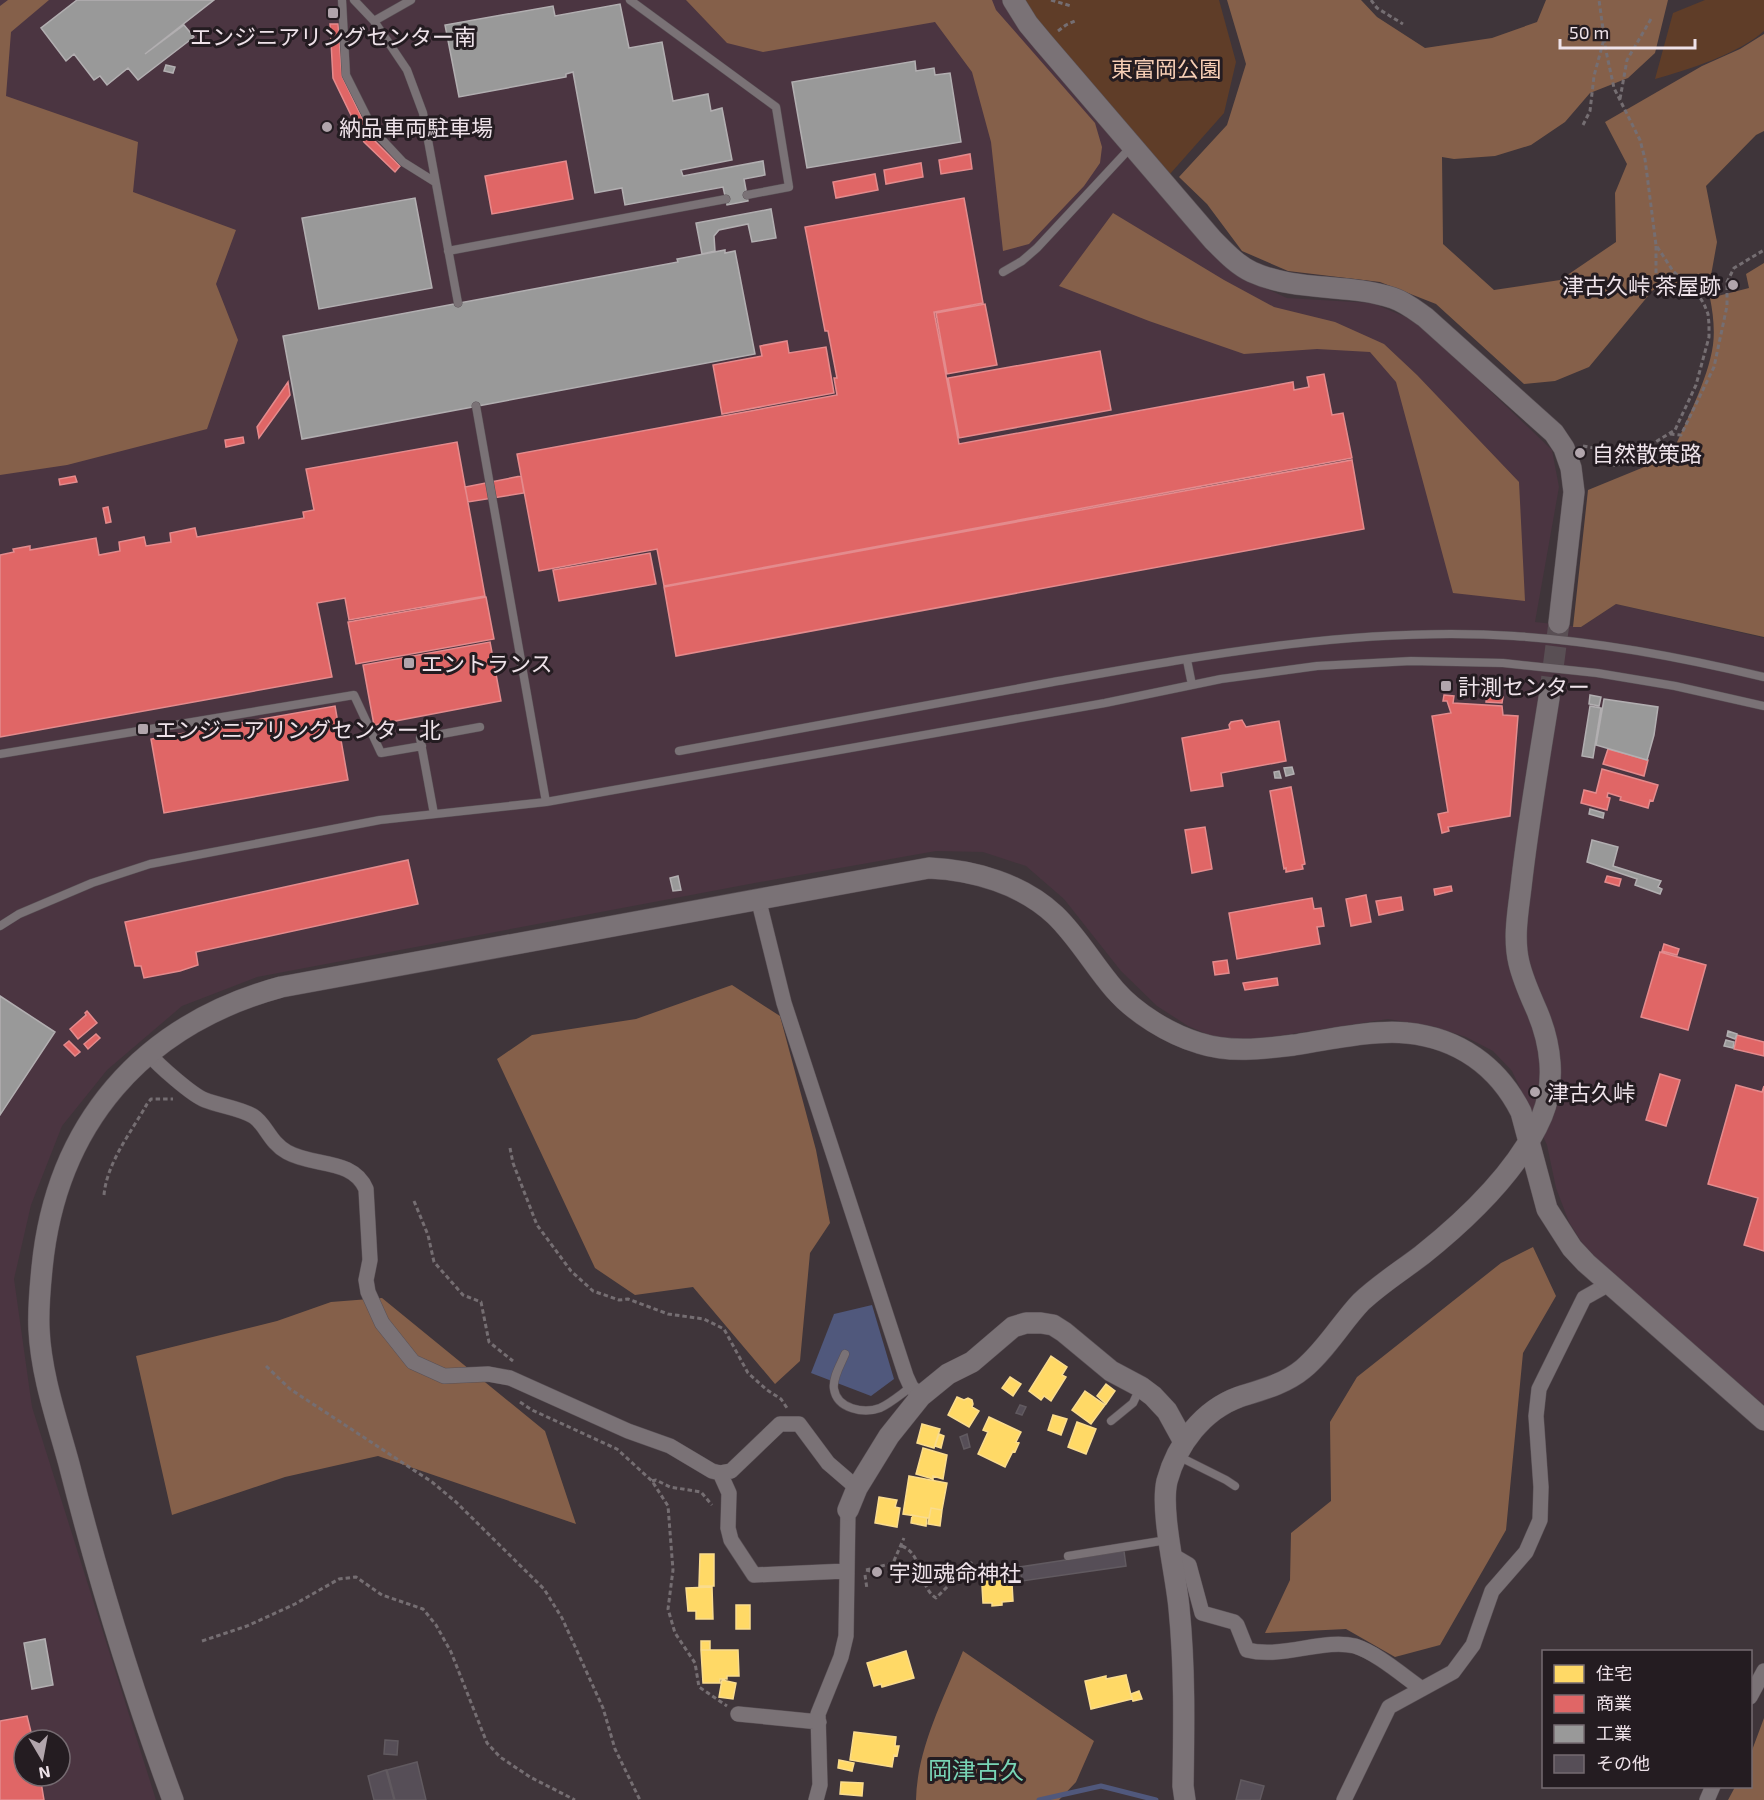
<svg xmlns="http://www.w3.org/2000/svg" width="1764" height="1800" viewBox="0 0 1764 1800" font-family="'Exo 2','Noto Sans JP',sans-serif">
<rect width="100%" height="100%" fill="#3f353a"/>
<path fill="#4b3541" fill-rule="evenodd" d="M0,0H1003L1097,119L1236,275L1287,298L1372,303L1418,322L1552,450L1559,487L1535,622L1581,627L1616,604L1764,638V1405L1591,1257L1569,1222L1556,1188L1547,1145L1512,1071L1493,1051L1466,1037L1435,1027L1388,1019L1253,1040L1216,1038L1188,1026L1157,1006L1121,971L1064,899L1026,866L983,852L936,851L760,882L257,977L182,1006L107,1070L62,1126L31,1205L14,1279L32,1407L156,1800H0ZM24,1740H60V1776H24Z"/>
<path fill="#5f3d28" d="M1023,0H1219L1236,62L1224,113L1170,174L1039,24Z
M1705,0H1764V31C1740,53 1688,70 1655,79L1673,13Z"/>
<path fill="#85604a" d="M8,0H49L11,32L6,96L138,142L133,192L236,230L216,284L238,340L207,429L67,465L0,475V6Z
M686,0H992L996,10L1095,123L1102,147L1100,163L1084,186L1029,244L1003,251L991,142L972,72L935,22L763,52L727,43Z
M1227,0H1361L1377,17L1425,48L1492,38L1537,22L1546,0H1668L1655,53L1628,78L1590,93L1565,122L1531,145L1495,156L1454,159L1442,157L1443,244L1494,290L1560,280L1616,242L1615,193L1627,164L1605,122L1702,66L1740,49L1764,34V131L1756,135L1706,186L1717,242L1708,292L1653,290L1589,367L1555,381L1524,384L1436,304L1380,282L1288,271L1242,251L1207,204L1179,177L1227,125L1246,64Z
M1113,213L1224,280L1274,307L1335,322L1384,344L1417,375L1519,482L1525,601L1453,593L1396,382L1370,352L1317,349L1244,354L1149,321L1059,286Z
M1764,263V637L1616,604L1581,627H1573L1588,490L1671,456C1685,423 1708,380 1713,345C1715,330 1713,313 1710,298L1749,288L1746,274Z
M732,985L780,1016L816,1150L830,1223L810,1253L800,1361L775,1384L693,1287L635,1295L595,1268L497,1059L532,1035L636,1019Z
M1533,1247L1556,1296L1523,1353L1506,1530L1440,1645L1395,1657L1346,1629L1265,1633L1290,1580L1291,1533L1331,1501L1330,1422L1357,1377L1501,1263Z
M382,1298L545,1431L576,1524L378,1456L285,1477L172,1515L136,1356L277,1321L331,1302Z
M963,1651L1094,1741L1076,1782L1059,1800H916C917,1748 944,1698 963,1651Z
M1764,1718V1800H1728L1735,1787L1750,1786L1751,1753Z"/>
<path fill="#50587c" d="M872,1305L894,1379L871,1396L811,1373L834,1314Z"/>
<path fill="#ffd966" stroke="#fadc8d" stroke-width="1.5" d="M1051,1356L1067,1367L1062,1375L1066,1377L1051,1401L1044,1396L1041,1400L1029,1391Z
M1010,1377L1021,1384L1013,1396L1002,1388Z
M1106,1384L1115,1391L1106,1404L1097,1396Z
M1085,1391L1105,1405L1091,1424L1072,1410Z
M957,1397L964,1400L968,1398L972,1400L973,1404L972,1407L979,1411L969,1427L948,1415Z
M1053,1415L1067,1419L1061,1435L1048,1430Z
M989,1417L1021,1432L1016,1442L1019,1443L1015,1452L1013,1451L1005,1467L978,1454L988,1432L983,1430Z
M1077,1422L1096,1429L1086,1454L1068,1447Z
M922,1424L940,1429L934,1448L917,1443Z
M939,1434L944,1436L941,1448L935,1446Z
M923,1448L947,1455L943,1479L933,1476V1479L916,1474Z
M909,1476L947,1483L942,1510L931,1508L929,1518L903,1514Z
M879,1497L897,1500L895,1507L900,1508L897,1527L875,1523Z
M931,1508L942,1510L940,1526L928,1524Z
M912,1515L927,1518L926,1526L911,1523Z
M700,1554H714V1586H699Z
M1011,1566L1013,1601L1002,1602V1605L992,1606V1603H983L981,1568Z
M712,1587L713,1619H696V1611H688L686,1588Z
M736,1605H750V1629H736Z
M701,1641H710V1650H701Z
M701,1650H738L739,1676H727V1679H720V1683H703Z
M906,1651L914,1678L882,1687L881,1684L874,1686L867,1663Z
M1126,1675L1132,1699L1091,1709L1085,1681L1106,1676V1679Z
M722,1680L736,1683L733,1699L719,1697Z
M1139,1691L1142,1699L1133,1701L1131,1694Z
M854,1732L896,1737L895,1746H899L897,1756L894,1755L892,1767L850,1760Z
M839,1760L854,1763L852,1771L838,1768Z
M841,1782L863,1783L862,1796L840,1794Z"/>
<path fill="#e06666" stroke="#e48b8d" stroke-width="1.5" d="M330,24H338L342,76L371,137L400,166L395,172L364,142L333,78Z
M970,154L972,169L941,174L939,160Z
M566,161L573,199L492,214L485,176Z
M921,163L923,177L886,184L884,170Z
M875,174L878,190L836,198L833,182Z
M964,198L983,303L934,312L959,444L1293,382L1294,390L1309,387L1307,377L1324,374L1332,415L1343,413L1352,458L664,586L657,549L539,571L517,454L837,395L834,378H837L828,331H825L805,227Z
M985,304L997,365L947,374L936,313Z
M787,341L789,353L826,347L834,393L722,414L713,365L762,356L760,346Z
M1100,351L1111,410L959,438L948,378Z
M288,382L290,395L259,438L257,427Z
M243,437L244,443L226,447L225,440Z
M457,442L485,596L349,620L345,598L317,603L332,677L0,737V555L14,552L13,549L30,546V550L96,538L99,555L120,551L119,542L144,537L146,546L171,542L170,533L195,528L197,537L304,518L303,512L314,510L306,469Z
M1352,460L1364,529L676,656L664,587Z
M75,476L77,482L60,485L59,479Z
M521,476L524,493L468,502L465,487Z
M108,507L111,522L106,523L103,508Z
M650,553L656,584L559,601L553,570Z
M486,597L494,639L356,664L348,622Z
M490,642L501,701L374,725L363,665Z
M1444,695L1454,696L1453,703L1502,706L1503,715L1518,716L1510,816L1448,827L1449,831L1442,833L1438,814L1448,812L1432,716L1451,713L1447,701H1443Z
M1487,695L1503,697L1502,703L1486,702Z
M335,706L348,780L164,813L151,739Z
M1242,720L1246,727L1279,721L1286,761L1221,773L1223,786L1191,791L1182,738L1230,729L1229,725L1231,722Z
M1608,749L1648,760L1644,776L1603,764Z
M1602,769L1658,785L1653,801L1650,800L1648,808L1620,800L1621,797L1608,793L1607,797L1610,798L1607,810L1581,803L1584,790L1596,793Z
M1291,787L1305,864L1302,865L1303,869L1286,872V868L1284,869L1270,791Z
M1205,827L1212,869L1192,873L1185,830Z
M408,860L418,904L196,952L198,965L180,971L144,978L141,966H135L125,922Z
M1607,876L1621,879L1619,886L1605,882Z
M1451,886L1452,891L1435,895L1434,889Z
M1366,895L1371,922L1351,926L1346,899Z
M1401,897L1403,910L1379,915L1376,901Z
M1312,898L1314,909L1321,908L1324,926L1317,927L1320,944L1237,959L1229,913Z
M1664,944L1679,949L1677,955L1662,951Z
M1660,952L1706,965L1688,1030L1641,1017Z
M1227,960L1229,973L1215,975L1213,962Z
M1277,978L1278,985L1245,990L1243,983Z
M87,1011L97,1023L78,1039L70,1029L86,1015L85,1013Z
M96,1034L100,1038L88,1049L84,1044Z
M1737,1035L1764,1042V1056L1734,1049Z
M69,1041L80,1052L75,1056L64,1045Z
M1660,1074L1680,1080L1666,1126L1646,1120Z
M1736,1085L1762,1092L1764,1086V1251L1744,1245L1758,1198L1708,1184Z
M27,1716L33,1740H24V1776H40L44,1800H0V1721Z"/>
<path fill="#999" stroke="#b2afb1" stroke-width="1.5" d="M77,0H214L145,54L184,25L194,37L138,80L128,68L107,85L100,76L94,80L74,54L66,61L41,28Z
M620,4L629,48L662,42L673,101L708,94L711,111L722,108L732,160L681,170L683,176L763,161L765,175L744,179L748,201L727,205L723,187L625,205L622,188L595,193L573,72L566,74V77L459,97L445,25L553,6L555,16Z
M915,61L916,71L934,68L935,75L950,73L961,142L807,168L792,82Z
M166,65L175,67L173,73L164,71Z
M415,198L432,288L319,309L302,218Z
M771,209L776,238L752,242L748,224L719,230L714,236L715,251L702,254L696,223Z
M725,250V253L735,251L755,354L302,439L283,336L678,262L677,259Z
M1590,695L1601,697L1599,706L1589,704Z
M1604,699L1658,707L1654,735L1647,760L1596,745Z
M1590,706L1601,708L1593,758L1582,756Z
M1292,767L1294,774L1286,776L1284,768Z
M1279,771L1281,778H1275L1274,772Z
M1590,809L1604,813L1603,818L1589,814Z
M1592,840L1618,847L1613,866L1661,881L1658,887L1662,889L1660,894L1635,885L1637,879L1587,862Z
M678,876L681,890L673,891L670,878Z
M0,996L55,1032L0,1115Z
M1728,1031L1737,1034L1735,1039L1727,1036Z
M1726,1040L1734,1042L1733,1048L1724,1046Z
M45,1639L53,1685L32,1689L24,1643Z"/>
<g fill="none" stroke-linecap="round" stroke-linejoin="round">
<path stroke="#50587c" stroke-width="5" d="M1039,1800L1101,1786L1156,1800"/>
</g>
<path fill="#564e57" stroke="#615a60" stroke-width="1.5" d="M1020,1405L1026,1407L1022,1415L1016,1413Z
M967,1434L970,1447L964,1449L960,1437Z
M1124,1551L1126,1566L1022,1581L1020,1567Z
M385,1740L398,1741L397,1755L384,1754Z
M417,1762L426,1800H395L387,1770Z
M386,1770L394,1800H374L368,1776Z
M1241,1780L1264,1786L1260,1800H1236Z"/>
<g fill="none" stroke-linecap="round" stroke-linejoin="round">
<path stroke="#594f54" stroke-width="21" stroke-dasharray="21 10" stroke-linecap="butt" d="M1549,698L1559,623"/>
<g stroke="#5a5156" stroke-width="9">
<path id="lane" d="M342,0L346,75L374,131L403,162L435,182
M354,0L374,21L407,70L423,113L458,303
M630,0L776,107L789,187L747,195
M374,21L411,0
M448,251L726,199
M1003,272L1022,261L1037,248L1131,147
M476,406L546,802
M1187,660L1192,685
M679,751C804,728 928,705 1053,682C1204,655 1360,626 1514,636C1594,641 1685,658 1764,677
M0,754L354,695L381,753L422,746
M434,814L420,738L480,727
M0,926L19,914L92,883L150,864L380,820L546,802L1105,703L1221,679L1317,666L1411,661L1503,663L1597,673L1675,686L1764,706
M845,1354C841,1364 832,1378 834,1389C837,1409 864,1414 880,1408C891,1403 901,1394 911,1387
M1111,1421L1133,1403L1140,1388
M1178,1456L1226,1480L1235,1486
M1068,1556L1167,1540"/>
</g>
<g stroke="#5a5156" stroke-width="16">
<path id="street" d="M758,898L784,1003L906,1376L911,1387L921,1396
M149,1054C158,1065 192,1095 205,1100C220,1106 239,1108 253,1116C266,1124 269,1142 287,1152C313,1167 353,1158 366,1189L370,1260L366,1280L368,1292L382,1323L413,1362L444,1376L488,1374L510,1378L628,1431L670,1446L712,1471L720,1473L731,1471L780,1424H799L828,1463L857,1488
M720,1473L729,1493L728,1528L731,1540L754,1575L846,1571
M1172,1555L1189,1565L1202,1613L1234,1622L1237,1625L1247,1650C1282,1659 1324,1638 1355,1646C1377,1653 1402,1675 1422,1689
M1750,1697L1764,1671
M738,1714L819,1722
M816,1800L820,1785L818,1714L841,1657L846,1636L848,1510
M1344,1800L1389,1707L1453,1672L1473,1645L1492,1591L1526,1552L1540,1520L1541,1487L1536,1416L1539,1389L1584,1298L1609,1284
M1707,1800L1713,1786"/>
</g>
<g stroke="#5a5156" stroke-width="22">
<path id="secondary" d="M1013,0L1028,24L1043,42L1213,240C1225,252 1237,265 1252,272C1296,292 1348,283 1393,298C1405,302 1415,310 1425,317L1554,433L1564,448L1571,468L1574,492L1559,623
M848,1510L857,1488L889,1436L921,1396L948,1374L972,1362L1013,1327L1026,1323H1041L1053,1325L1064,1332L1111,1371L1141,1387L1153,1396L1167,1411L1184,1442
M173,1800C132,1690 98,1578 69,1464C57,1420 41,1375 39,1329C38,1309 40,1288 42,1268C56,1124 142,1025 281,987L929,868C974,870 1022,884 1055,915C1078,937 1094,966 1115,990C1135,1013 1169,1034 1199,1043C1229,1053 1262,1049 1294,1045C1326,1040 1376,1029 1407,1033C1458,1038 1498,1066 1521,1112L1547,1209L1572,1248L1586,1263L1764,1420
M1185,1800L1183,1786C1184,1726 1185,1668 1179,1608C1176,1574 1160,1511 1167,1481C1177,1444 1203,1410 1239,1397C1261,1390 1285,1384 1303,1369C1326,1350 1341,1323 1361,1302C1380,1284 1401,1271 1422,1255C1467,1219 1519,1170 1542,1116C1556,1082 1551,1044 1537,1011C1530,995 1523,980 1519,963C1513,938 1518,912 1521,887C1528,824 1539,761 1549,698"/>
</g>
<path stroke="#756e72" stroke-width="3" stroke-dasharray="4.5 3" stroke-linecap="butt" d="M1051,0L1071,6
M1371,0L1377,8L1403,24
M1058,31L1066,25L1077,20
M1620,99L1627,60L1651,19
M1583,125L1590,111L1594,76L1604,39
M1656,246V287
M1670,434L1681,435L1714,367L1727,306V282L1734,268L1764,250
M1583,446L1599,449L1603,461L1616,466L1675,430L1696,385L1709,337V324L1708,314L1704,304L1699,296L1673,271L1656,245L1645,159L1640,140L1614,88L1606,51L1599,0
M510,1148L513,1163L537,1225L571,1271L593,1291L619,1300L628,1299L668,1314L704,1319L724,1329L748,1373L767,1390L781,1399L787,1408
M104,1195C107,1162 132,1131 147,1104L151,1099H173
M414,1201L428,1235L434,1262L463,1295L481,1302L489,1342L513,1361
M266,1366L290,1389L432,1482L456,1502L544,1589L562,1618L603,1708L615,1749L640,1800
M520,1402L532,1410L617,1449L652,1481L668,1506L673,1570L668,1609L675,1633L695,1663L699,1687L727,1706
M652,1481L656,1480L670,1487L701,1492L712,1505
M902,1546C924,1555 917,1585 936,1598L972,1562
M866,1570L893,1563L904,1538
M866,1570L874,1572
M865,1575L867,1589
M202,1641L247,1626L295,1604L339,1579L356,1577L382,1595L423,1609L436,1625L451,1652L487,1743L500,1757L530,1777L575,1800"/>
<use href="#lane" stroke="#7a7276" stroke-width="8"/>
<use href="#street" stroke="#7a7276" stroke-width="15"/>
<use href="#secondary" stroke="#7a7276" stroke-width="21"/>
</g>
<g fill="#b1a5ac" stroke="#241c21" stroke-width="2">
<rect x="327" y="7" width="12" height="12" rx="3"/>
<circle cx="327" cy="127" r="6"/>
<circle cx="1733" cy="285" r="6"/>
<circle cx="1580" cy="453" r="6"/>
<rect x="403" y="657" width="12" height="12" rx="3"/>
<rect x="1440" y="680" width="12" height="12" rx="3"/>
<rect x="137" y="723" width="12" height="12" rx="3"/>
<circle cx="1535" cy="1092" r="6"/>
<circle cx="877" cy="1572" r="6"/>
</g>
<g text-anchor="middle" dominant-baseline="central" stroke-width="6" stroke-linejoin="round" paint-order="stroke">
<g font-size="22" fill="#eee2e9" stroke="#241c21" text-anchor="start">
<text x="333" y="36" text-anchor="middle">エンジニアリングセンター南</text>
<text x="339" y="127">納品車両駐車場</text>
<text x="1721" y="285" text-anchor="end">津古久峠 茶屋跡</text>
<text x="1592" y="453">自然散策路</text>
<text x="421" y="663">エントランス</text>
<text x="1458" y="686">計測センター</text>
<text x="155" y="729">エンジニアリングセンター北</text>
<text x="1547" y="1092">津古久峠</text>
<text x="889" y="1572">宇迦魂命神社</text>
</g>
<g font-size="22" fill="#f6ceb5" stroke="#241c21">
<text x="1166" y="68">東富岡公園</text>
</g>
<g font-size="24" fill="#78d4b5" stroke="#241c21">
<text x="976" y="1769">岡津古久</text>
</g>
</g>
<rect x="1542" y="1650" width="210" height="138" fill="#241c21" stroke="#756b71" stroke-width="1.5"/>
<rect x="1554" y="1665" width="30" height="18" fill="#ffd966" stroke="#756b71" stroke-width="1.5"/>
<text x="1596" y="1680" font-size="18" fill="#eee2e9">住宅</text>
<rect x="1554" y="1695" width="30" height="18" fill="#e06666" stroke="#756b71" stroke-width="1.5"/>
<text x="1596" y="1710" font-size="18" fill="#eee2e9">商業</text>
<rect x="1554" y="1725" width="30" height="18" fill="#999999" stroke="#756b71" stroke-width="1.5"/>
<text x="1596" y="1740" font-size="18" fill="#eee2e9">工業</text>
<rect x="1554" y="1755" width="30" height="18" fill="#564e57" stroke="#756b71" stroke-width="1.5"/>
<text x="1596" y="1770" font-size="18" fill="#eee2e9">その他</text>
<g transform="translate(42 1758) rotate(170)"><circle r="28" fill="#241c21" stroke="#756b71" stroke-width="1.5"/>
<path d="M0-4.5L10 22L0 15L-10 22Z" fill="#b1a5ac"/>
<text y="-9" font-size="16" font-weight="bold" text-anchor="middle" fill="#eee2e9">N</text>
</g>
<path d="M1560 39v9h135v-9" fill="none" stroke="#eee2e9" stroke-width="3"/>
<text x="1569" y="39" font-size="18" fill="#eee2e9" stroke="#241c21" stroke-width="4.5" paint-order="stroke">50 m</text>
</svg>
